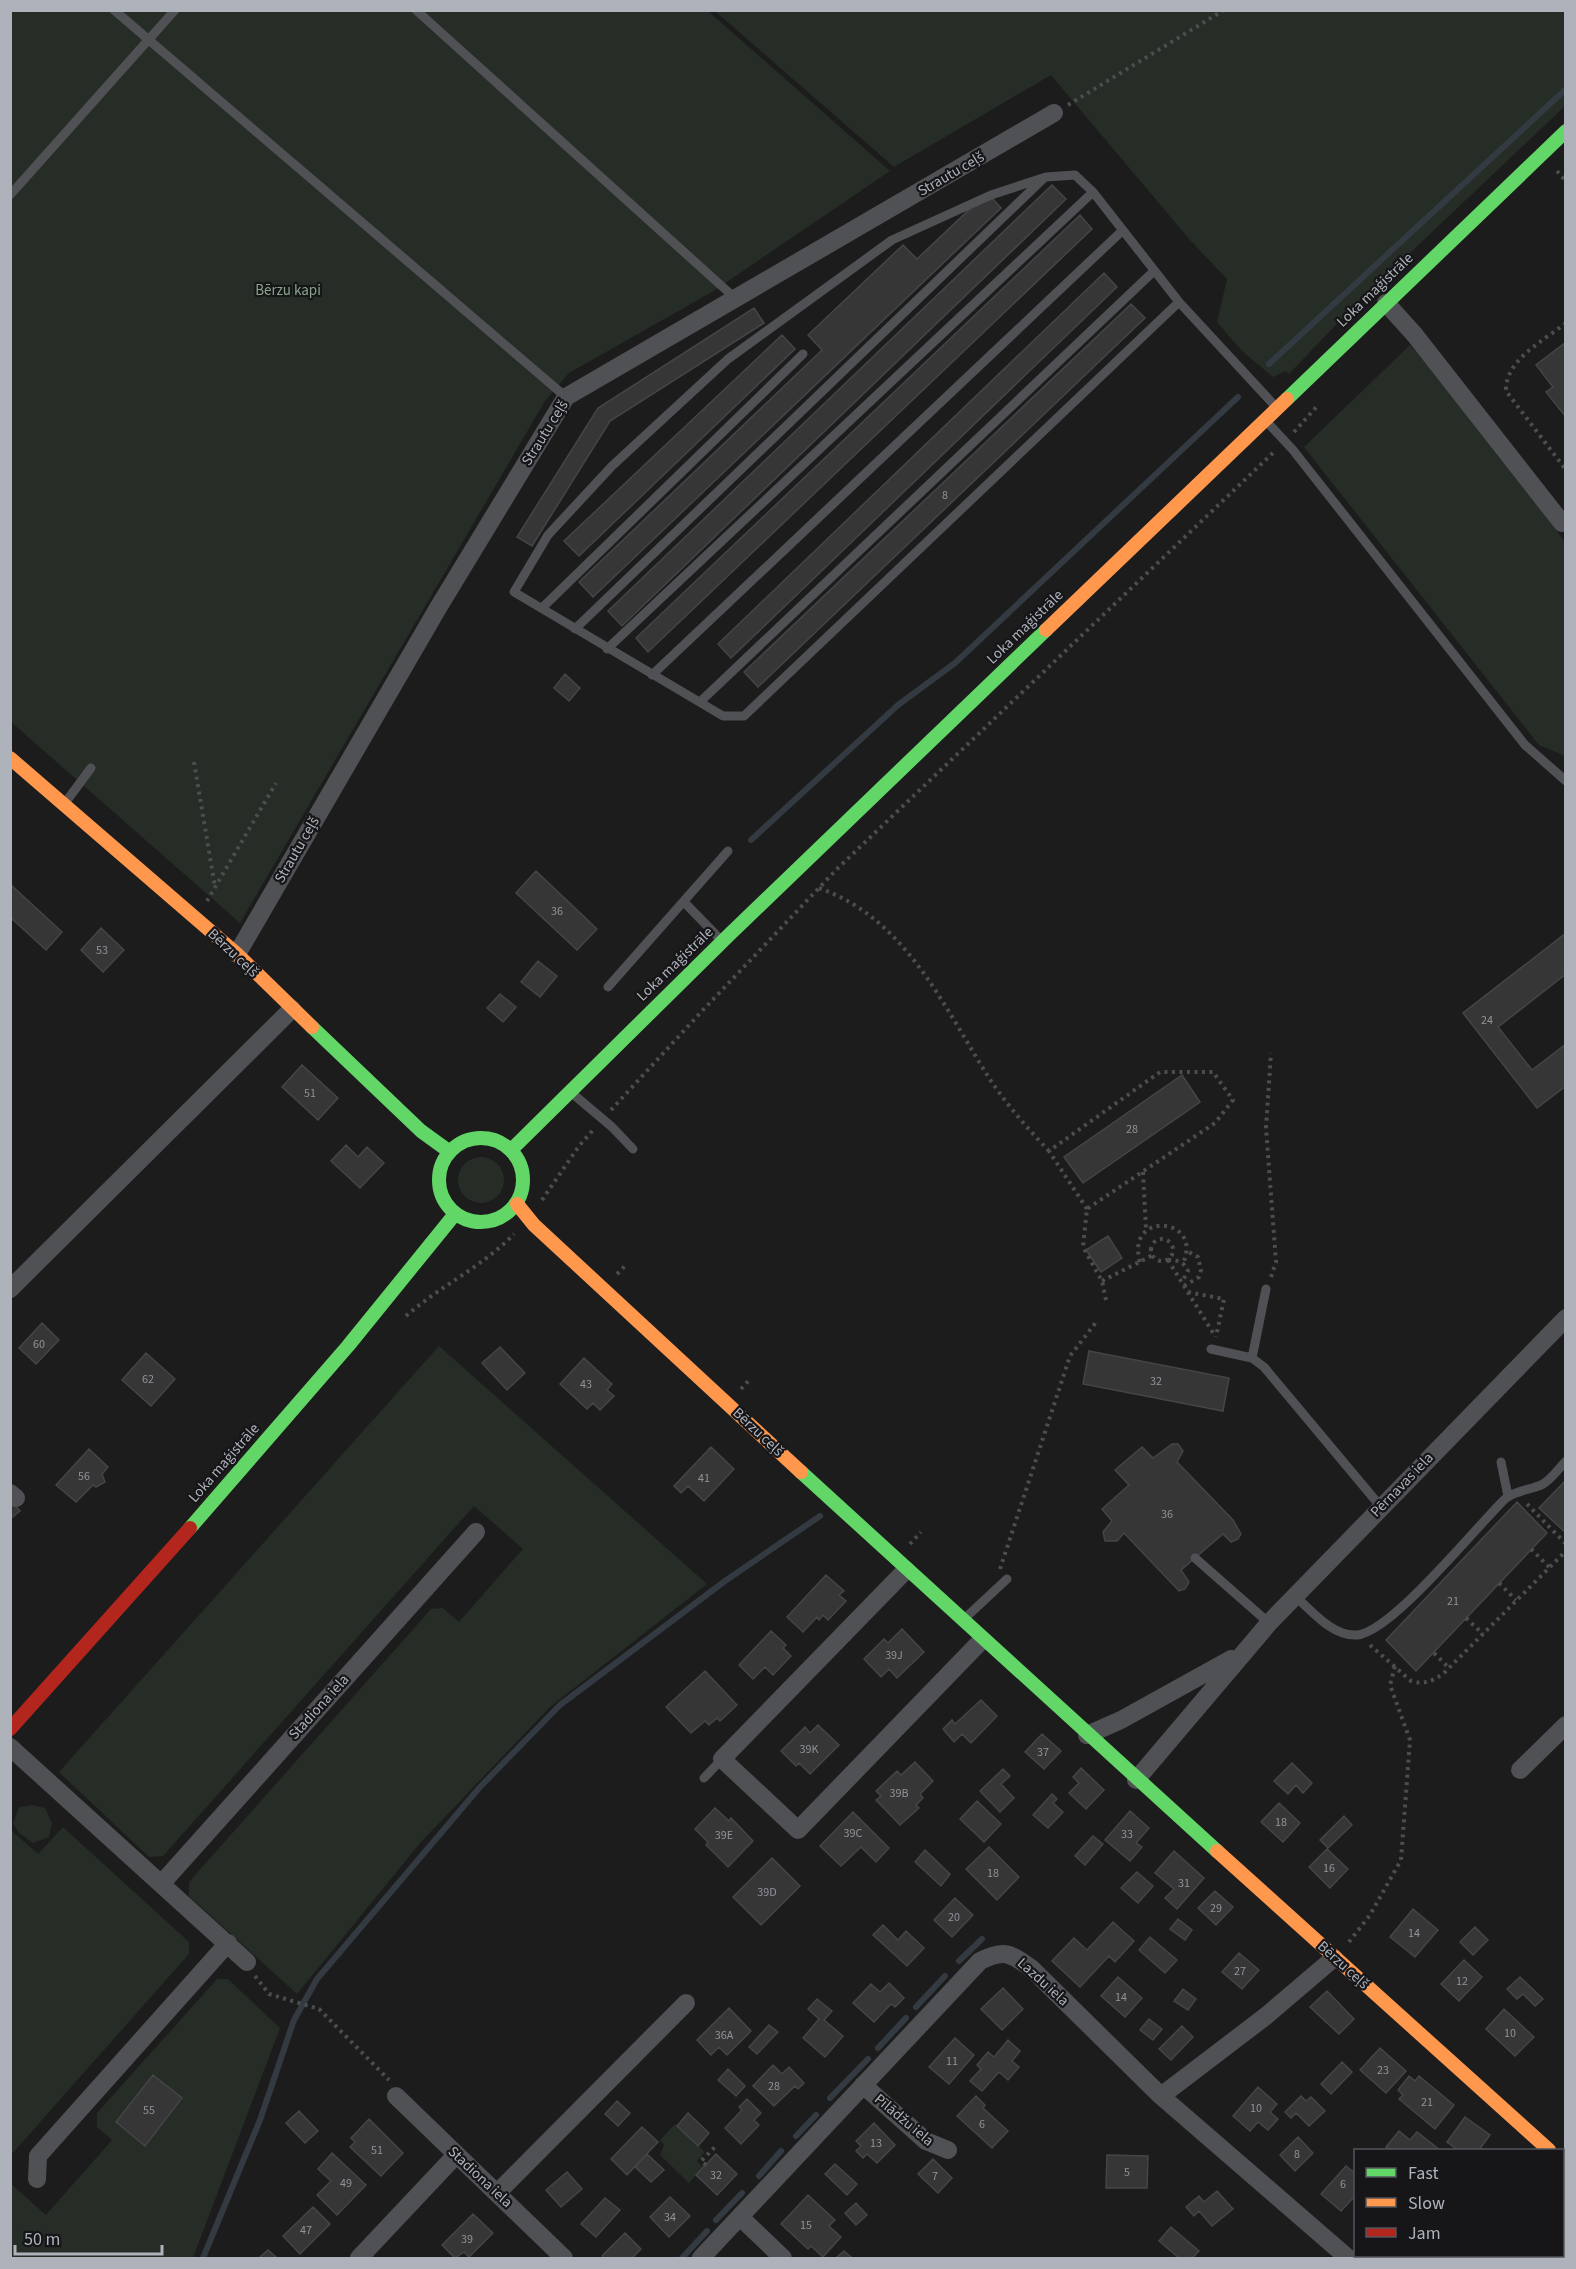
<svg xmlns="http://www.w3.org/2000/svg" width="1576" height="2269" viewBox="0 0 1576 2269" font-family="'Source Sans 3',sans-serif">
<rect width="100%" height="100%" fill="#1c1c1c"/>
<path fill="#262c26" d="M11,11H708L890,171L712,292L569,373L545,401L240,923L11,722Z
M715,11H1565V106L1351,309L1289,374L1285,371L1273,377L1242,351L1217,322L1227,279L1189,239L1051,75L894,167Z
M1410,345L1435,372L1565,542V756L1539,745L1304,447Z
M458 1180a23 23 0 1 1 46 0a23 23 0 1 1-46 0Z
M439,1346L707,1584L550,1707L421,1842L297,1994L189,1896V1882L431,1609L443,1608L459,1622L523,1549L474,1506L163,1856L149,1857L59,1772Z
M33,1805L45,1808L52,1823L49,1837L33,1843L19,1833L13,1823L19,1807Z
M63,1827L189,1942V1954L11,2155V1830L38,1854Z
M217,1979H228L280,2028L193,2258H11L10,2183L46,2215L112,2140L97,2127V2113Z
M675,2124L705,2152L697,2161L703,2167L689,2183L660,2155L664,2145L660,2140Z"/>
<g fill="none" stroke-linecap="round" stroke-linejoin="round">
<path stroke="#333a41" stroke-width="6" d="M1269,364L1566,89
M751,840L898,705L955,663L1238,397
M959,1961L982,1939
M916,2007L945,1976
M878,2048L906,2018
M830,2098L868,2059
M796,2136L816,2115
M759,2176L781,2151
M716,2220L742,2193
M203,2258L260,2120L294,2020L317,1979L480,1787L560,1705L725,1581L820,1516
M682,2258L707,2231"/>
</g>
<path fill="#363637" stroke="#444548" stroke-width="1.5" d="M1052,185L1066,199L622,626L608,611Z
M992,198L1001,208L593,597L579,582L822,350L808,335L903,245L917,259L972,207Z
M1080,215L1092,229L648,652L636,638Z
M1104,273L1117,287L731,658L718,644Z
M1131,304L1145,318L758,687L744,672Z
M754,308L764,323L610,421L532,546L517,537L598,408Z
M782,335L795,349L579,556L564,541Z
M1566,342V417L1546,392L1553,387L1536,365Z
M565,674L580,688L569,701L554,688Z
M536,871L597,929L577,950L516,893Z
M10,884L62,932L46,950L10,917Z
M101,928L124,950L103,972L81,950Z
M1566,933V974L1498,1027L1532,1070L1566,1044V1086L1537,1108L1463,1013Z
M538,961L557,976L540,997L521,982Z
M500,994L516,1007L503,1022L487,1008Z
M302,1065L338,1098L318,1120L282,1087Z
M1182,1075L1200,1102L1083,1183L1064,1157Z
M346,1145L358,1157L367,1147L384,1163L360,1188L331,1161Z
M1108,1236L1122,1258L1101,1272L1086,1250Z
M42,1323L59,1340L36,1364L19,1348Z
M500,1347L525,1373L507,1390L482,1363Z
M1089,1351L1229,1378L1223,1411L1083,1384Z
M146,1353L175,1379L151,1406L122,1380Z
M584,1358L612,1384L607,1390L614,1396L600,1410L593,1403L587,1409L560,1384Z
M1172,1444H1178L1183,1451L1177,1462L1233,1520L1241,1534L1238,1539L1231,1542L1223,1534L1181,1570L1189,1582L1185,1589L1179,1591L1124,1533L1117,1541H1105L1103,1532L1112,1521L1102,1509L1129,1485L1115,1470L1142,1447L1153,1458Z
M711,1447L734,1469L704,1501L688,1486L681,1493L674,1486Z
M89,1449L108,1467L102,1474L105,1482L96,1487L93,1485L76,1502L56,1485Z
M1566,1480V1533L1539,1508Z
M10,1500L20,1511L10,1519Z
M1517,1502L1547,1533L1416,1671L1386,1640Z
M826,1575L844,1591L839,1595L846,1601L828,1620L823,1615L819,1620L817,1617L803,1632L787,1617Z
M902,1629L924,1652L897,1678L889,1669L881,1677L864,1659L884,1639L888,1643Z
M771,1631L786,1645L783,1648L791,1656L773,1675L765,1667L753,1679L739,1665Z
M705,1671L737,1705L720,1721L717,1718L709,1725L705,1721L691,1733L666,1707Z
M981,1700L997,1716L971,1743L962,1734L954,1742L943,1729L952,1720L955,1724Z
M818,1725L839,1745L810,1774L799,1763L796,1766L781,1751L805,1727L810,1733Z
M1042,1734L1061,1751L1044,1769L1025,1752Z
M915,1762L933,1781L920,1794L923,1798L916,1805L919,1808L900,1825L876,1800L881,1796L876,1791L897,1771L901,1775Z
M1292,1763L1312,1783L1303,1793L1296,1785L1288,1794L1274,1781Z
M1081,1768L1104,1790L1086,1809L1069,1793L1079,1783L1073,1777Z
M1003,1769L1010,1776L1001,1784L1014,1798L1000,1812L980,1791Z
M1052,1794L1057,1799L1053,1803L1063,1812L1048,1828L1033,1815Z
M977,1801L1001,1824L984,1842L960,1819Z
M1279,1803L1300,1823L1283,1842L1261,1822Z
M715,1808L729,1821L731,1818L753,1841L728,1867L706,1845L708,1842L695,1829Z
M1130,1811L1149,1828L1136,1843L1142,1847L1130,1861L1105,1840Z
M853,1812L889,1848L876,1862L861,1847L841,1866L820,1846Z
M1344,1816L1352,1825L1328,1848L1320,1840Z
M1093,1836L1103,1844L1085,1865L1075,1856Z
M989,1847L1019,1877L997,1900L966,1869Z
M1327,1849L1348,1869L1330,1888L1309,1867Z
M925,1850L950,1874L941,1886L915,1862Z
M1174,1851L1204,1878L1177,1909L1165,1898L1174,1889L1155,1873Z
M772,1858L800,1886L761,1925L733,1897Z
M1137,1872L1153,1886L1138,1903L1121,1888Z
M1215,1891L1233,1907L1216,1925L1198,1908Z
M955,1898L973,1915L952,1937L934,1920Z
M1413,1909L1438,1930L1415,1957L1390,1937Z
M1178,1919L1192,1930L1185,1940L1170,1929Z
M1113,1922L1134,1941L1115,1962L1109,1956L1080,1987L1052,1961L1074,1938L1087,1950Z
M883,1925L898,1940L906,1931L924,1948L907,1966L873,1935Z
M1475,1927L1488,1940L1473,1955L1460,1942Z
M1150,1937L1177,1960L1165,1973L1139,1950Z
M1239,1953L1259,1970L1242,1989L1222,1972Z
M1464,1960L1482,1977L1459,2001L1441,1984Z
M1118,1977L1142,1998L1125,2017L1101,1996Z
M1520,1977L1543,1999L1535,2006L1523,1994L1517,1999L1507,1989Z
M889,1983L904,1998L895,2007L891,2004L874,2022L853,2003L871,1984L880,1992Z
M1003,1988L1023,2009L1002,2030L981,2009Z
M1183,1989L1196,1999L1188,2010L1174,2001Z
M1327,1991L1354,2019L1339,2034L1310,2007Z
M817,1999L832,2011L824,2020L843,2036L825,2057L803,2038L819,2019L808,2009Z
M729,2008L751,2031L727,2055L719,2047L711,2055L697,2040Z
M1504,2009L1534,2037L1515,2056L1486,2029Z
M1149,2019L1162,2029L1153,2040L1140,2030Z
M769,2025L778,2032L757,2054L749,2047Z
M1182,2026L1193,2037L1171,2060L1159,2049Z
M955,2038L974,2055L949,2084L929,2067Z
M1008,2040L1020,2051L1012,2061L1019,2067L1008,2080L999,2072L982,2091L970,2081L981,2069L977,2065L988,2052L994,2057Z
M1380,2048L1406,2071L1386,2093L1360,2070Z
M1342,2062L1352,2072L1331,2094L1321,2084Z
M773,2065L782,2074L789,2067L804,2083L798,2089L795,2086L774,2106L753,2086Z
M728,2069L745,2086L736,2096L718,2080Z
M153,2075L182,2098L145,2146L116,2122Z
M1409,2076L1415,2081L1419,2076L1454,2105L1435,2129L1399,2099L1403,2095L1398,2090Z
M1258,2087L1277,2104L1270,2112L1278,2119L1268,2130L1258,2122L1250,2131L1233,2116Z
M976,2096L985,2105L983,2108L1008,2131L992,2148L957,2116Z
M1301,2096L1306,2101L1311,2097L1325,2111L1309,2126L1296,2113L1291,2118L1285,2112Z
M747,2099L761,2113L754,2120L759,2125L741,2144L725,2128L742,2110L739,2107Z
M617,2101L630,2113L618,2126L605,2114Z
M299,2111L318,2131L305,2143L286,2123Z
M688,2113L709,2133L698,2146L677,2126Z
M1465,2117L1490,2135L1479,2150H1458L1447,2142Z
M369,2119L403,2153L381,2176L350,2147L355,2142L351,2138Z
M874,2123L895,2145L877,2163L867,2154L863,2158L856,2151L861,2146L856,2141Z
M642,2127L658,2142L627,2175L611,2159Z
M1399,2131L1410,2140L1417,2132L1440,2150H1391L1386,2147Z
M1298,2137L1313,2153L1295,2171L1280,2155Z
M332,2153L366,2185L337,2215L317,2195L331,2181L318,2169Z
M647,2154L664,2170L651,2182L635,2167Z
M716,2154L737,2174L717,2195L696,2175Z
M1107,2155L1148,2156L1147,2188H1106Z
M933,2159L952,2178L938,2193L918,2174Z
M835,2164L857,2184L847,2195L825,2174Z
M1346,2166L1356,2174V2195L1341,2211L1321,2194Z
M567,2172L582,2189L561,2207L546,2190Z
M1217,2191L1233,2209L1212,2226L1199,2211L1194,2216L1186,2207L1199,2196L1204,2202Z
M808,2195L835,2220L829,2226L841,2237L823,2257L811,2246L808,2249L781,2224Z
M670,2197L690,2216L669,2237L650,2217Z
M605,2198L620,2210L596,2237L581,2224Z
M856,2203L867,2215L856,2225L845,2213Z
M313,2207L330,2224L300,2254L283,2236Z
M1562,2207L1566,2210V2247L1562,2244Z
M473,2214L493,2233L469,2257L464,2252L455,2258L442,2245Z
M1171,2227L1199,2251L1192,2258H1179L1159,2241Z
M625,2233L641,2249L632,2258H604L602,2256Z
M268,2250L277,2258H259Z
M844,2251L852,2258H836Z
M1423,2256H1445L1448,2258H1420Z"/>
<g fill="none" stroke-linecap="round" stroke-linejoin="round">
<path stroke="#4c4d4f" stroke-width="4" stroke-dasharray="3 4.5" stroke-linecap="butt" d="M1068,105L1224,10
M1557,171L1566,181
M1566,323C1543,341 1505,360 1506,391L1566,470
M1294,432L1319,404
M194,762L215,887
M819,888C907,919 944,1008 991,1081C1008,1106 1028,1129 1049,1151
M207,901L276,783
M611,1110L703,1010L837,869L1276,450
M1143,1172L1146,1230
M542,1200L579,1146L594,1129
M1087,1209L1049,1151L1160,1072H1213L1233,1100L1215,1123L1087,1209L1083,1247L1102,1281L1106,1300
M1151 1250a11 11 0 1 1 22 0a11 11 0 1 1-22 0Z
M1168,1260L1215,1336
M1168,1260C1178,1260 1184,1262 1188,1271L1182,1282
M1140,1262C1125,1210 1204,1217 1183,1263
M617,1274L625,1266
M1271,1277L1276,1262L1266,1128L1271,1053
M1102,1281L1153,1255
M1184,1286L1199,1277L1201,1270L1198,1257L1187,1251
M1188,1292L1224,1299L1216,1337
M406,1316C440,1286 482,1267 514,1234
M741,1389L751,1378
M1527,1504L1566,1544
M910,1544L921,1532
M1531,1549L1549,1567
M1000,1569L1070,1356L1097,1321
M1499,1583L1516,1600
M1466,1618L1483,1634
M1370,1645L1411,1681C1424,1685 1432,1681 1443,1674L1566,1551
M1434,1653L1449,1668
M1349,1942L1370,1915L1401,1860L1410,1740L1390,1685L1395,1666
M255,1976L269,1994L319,2009L389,2080
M706,2165L701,2161L715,2147"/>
<path stroke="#505154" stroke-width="9" d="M114,10L566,397
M416,10L736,299
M10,195L175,10
M1179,302L744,716H723L514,592L548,535L612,466L728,359L892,240L991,195L1046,177L1075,175L1093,192L1179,302L1275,406
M1268,423L1293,450L1525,745L1566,781
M542,608L803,354
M575,629L1044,178
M607,649L1093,192
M652,675L1123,230
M701,701L1154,271
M65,803L91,768
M684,902L720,939
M608,987L728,851
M573,1094L612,1127L633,1149
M1211,1349L1252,1358L1264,1367L1381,1507
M1252,1358L1266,1289
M1501,1462L1508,1496
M1195,1558L1269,1623
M1296,1597C1312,1611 1333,1637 1357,1635C1392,1632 1476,1527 1505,1499C1515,1490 1532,1490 1543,1484C1552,1479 1559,1468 1566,1461
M963,1620L1007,1579
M704,1778L722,1759"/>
<path stroke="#505154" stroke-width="18" d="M1386,303L1414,334L1562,523L1566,520
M237,954L438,608L566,397L1054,113
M10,1289L292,1009
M10,1493L16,1498
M906,1570L722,1759L798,1830L982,1640
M1087,1735L1121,1720L1231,1659
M10,1747L247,1962
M1520,1770L1566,1725
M1136,1780L1269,1623L1566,1318
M162,1883L476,1532
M863,2085L926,2141L948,2150
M396,2096L564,2258
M1161,2096L1266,2016L1334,1958
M1562,2163L1566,2165
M37,2179L38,2156L228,1943
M498,2192L686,2003
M740,2217L783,2258
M359,2258L456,2155
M701,2258L980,1961C1004,1949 1010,1953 1031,1968L1161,2096L1348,2258"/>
<path stroke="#63d668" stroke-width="14" d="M1287,399L1566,131
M312,1027L421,1131L450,1152
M439 1180a42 42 0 1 1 84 0a42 42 0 1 1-84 0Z
M511,1150L731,933L1046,630
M801,1472L1217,1851
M190,1528L348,1346L455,1214"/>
<path stroke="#ff974d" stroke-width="14" d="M1046,630L1287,399
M10,758L237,954L312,1027
M517,1204L534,1225L801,1472
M1217,1851L1549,2150"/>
<path stroke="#b3261e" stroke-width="14" d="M10,1729L190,1528"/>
</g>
<g text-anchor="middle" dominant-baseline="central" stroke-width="4.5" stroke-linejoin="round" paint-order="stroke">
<g font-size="12" fill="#90939a">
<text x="945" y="495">8</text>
<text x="557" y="911">36</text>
<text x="102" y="950">53</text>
<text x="1487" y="1020">24</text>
<text x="310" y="1093">51</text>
<text x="1132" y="1129">28</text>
<text x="39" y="1344">60</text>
<text x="148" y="1379">62</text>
<text x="1156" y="1381">32</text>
<text x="586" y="1384">43</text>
<text x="84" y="1476">56</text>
<text x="704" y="1478">41</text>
<text x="1167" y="1514">36</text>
<text x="1453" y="1601">21</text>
<text x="894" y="1655">39J</text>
<text x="809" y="1749">39K</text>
<text x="1043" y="1752">37</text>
<text x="899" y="1793">39B</text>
<text x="1281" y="1822">18</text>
<text x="853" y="1833">39C</text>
<text x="1127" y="1834">33</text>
<text x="724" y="1835">39E</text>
<text x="1329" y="1868">16</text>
<text x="993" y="1873">18</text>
<text x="1184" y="1883">31</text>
<text x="767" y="1892">39D</text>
<text x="1216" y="1908">29</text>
<text x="954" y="1917">20</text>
<text x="1414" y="1933">14</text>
<text x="1240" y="1971">27</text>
<text x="1462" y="1981">12</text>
<text x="1121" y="1997">14</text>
<text x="1510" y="2033">10</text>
<text x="724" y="2035">36A</text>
<text x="952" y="2061">11</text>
<text x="1383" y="2070">23</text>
<text x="774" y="2086">28</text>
<text x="1427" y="2102">21</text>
<text x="1256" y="2108">10</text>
<text x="149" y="2110">55</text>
<text x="982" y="2124">6</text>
<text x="876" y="2143">13</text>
<text x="377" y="2150">51</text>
<text x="1297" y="2154">8</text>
<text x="1127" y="2172">5</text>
<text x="716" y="2175">32</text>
<text x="935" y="2176">7</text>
<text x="346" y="2183">49</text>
<text x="1343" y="2184">6</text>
<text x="670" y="2217">34</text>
<text x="806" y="2225">15</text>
<text x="306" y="2230">47</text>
<text x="467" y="2239">39</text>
</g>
<g font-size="15" fill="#aeb2bb" stroke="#161618">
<text transform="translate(951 174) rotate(-30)">Strautu ceļš</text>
<text transform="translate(1375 290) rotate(-44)">Loka maģistrāle</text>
<text transform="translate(545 433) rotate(-58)">Strautu ceļš</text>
<text transform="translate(1025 627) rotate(-44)">Loka maģistrāle</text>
<text transform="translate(297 850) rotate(-60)">Strautu ceļš</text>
<text transform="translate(233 953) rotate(43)">Bērzu ceļš</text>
<text transform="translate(675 964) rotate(-44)">Loka maģistrāle</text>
<text transform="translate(758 1432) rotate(43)">Bērzu ceļš</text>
<text transform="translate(224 1463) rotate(-49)">Loka maģistrāle</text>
<text transform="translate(1402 1485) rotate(-46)">Pērnavas iela</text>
<text transform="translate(319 1707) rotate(-48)">Stadiona iela</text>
<text transform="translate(1343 1965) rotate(42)">Bērzu ceļš</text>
<text transform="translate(1043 1982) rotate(42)">Lazdu iela</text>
<text transform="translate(904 2120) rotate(40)">Pīlādžu iela</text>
<text transform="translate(480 2177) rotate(43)">Stadiona iela</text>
</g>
<g font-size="15" fill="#88a48b" stroke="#161618">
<text x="288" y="290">Bērzu kapi</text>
</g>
</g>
<rect width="1576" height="2269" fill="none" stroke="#aeb2bb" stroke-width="24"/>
<rect x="1354" y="2149" width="210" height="108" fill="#161618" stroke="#535459" stroke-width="1.5"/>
<rect x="1366" y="2168" width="30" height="9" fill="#63d668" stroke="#535459" stroke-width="1.5"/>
<text x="1408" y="2179" font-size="18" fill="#aeb2bb">Fast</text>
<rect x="1366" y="2198" width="30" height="9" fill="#ff974d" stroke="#535459" stroke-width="1.5"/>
<text x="1408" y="2209" font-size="18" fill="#aeb2bb">Slow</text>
<rect x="1366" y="2228" width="30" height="9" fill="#b3261e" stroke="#535459" stroke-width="1.5"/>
<text x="1408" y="2239" font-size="18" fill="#aeb2bb">Jam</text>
<path d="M15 2245v9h147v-9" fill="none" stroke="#aeb2bb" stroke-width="3"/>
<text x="24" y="2245" font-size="18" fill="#aeb2bb" stroke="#161618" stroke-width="4.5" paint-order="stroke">50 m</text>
</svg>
